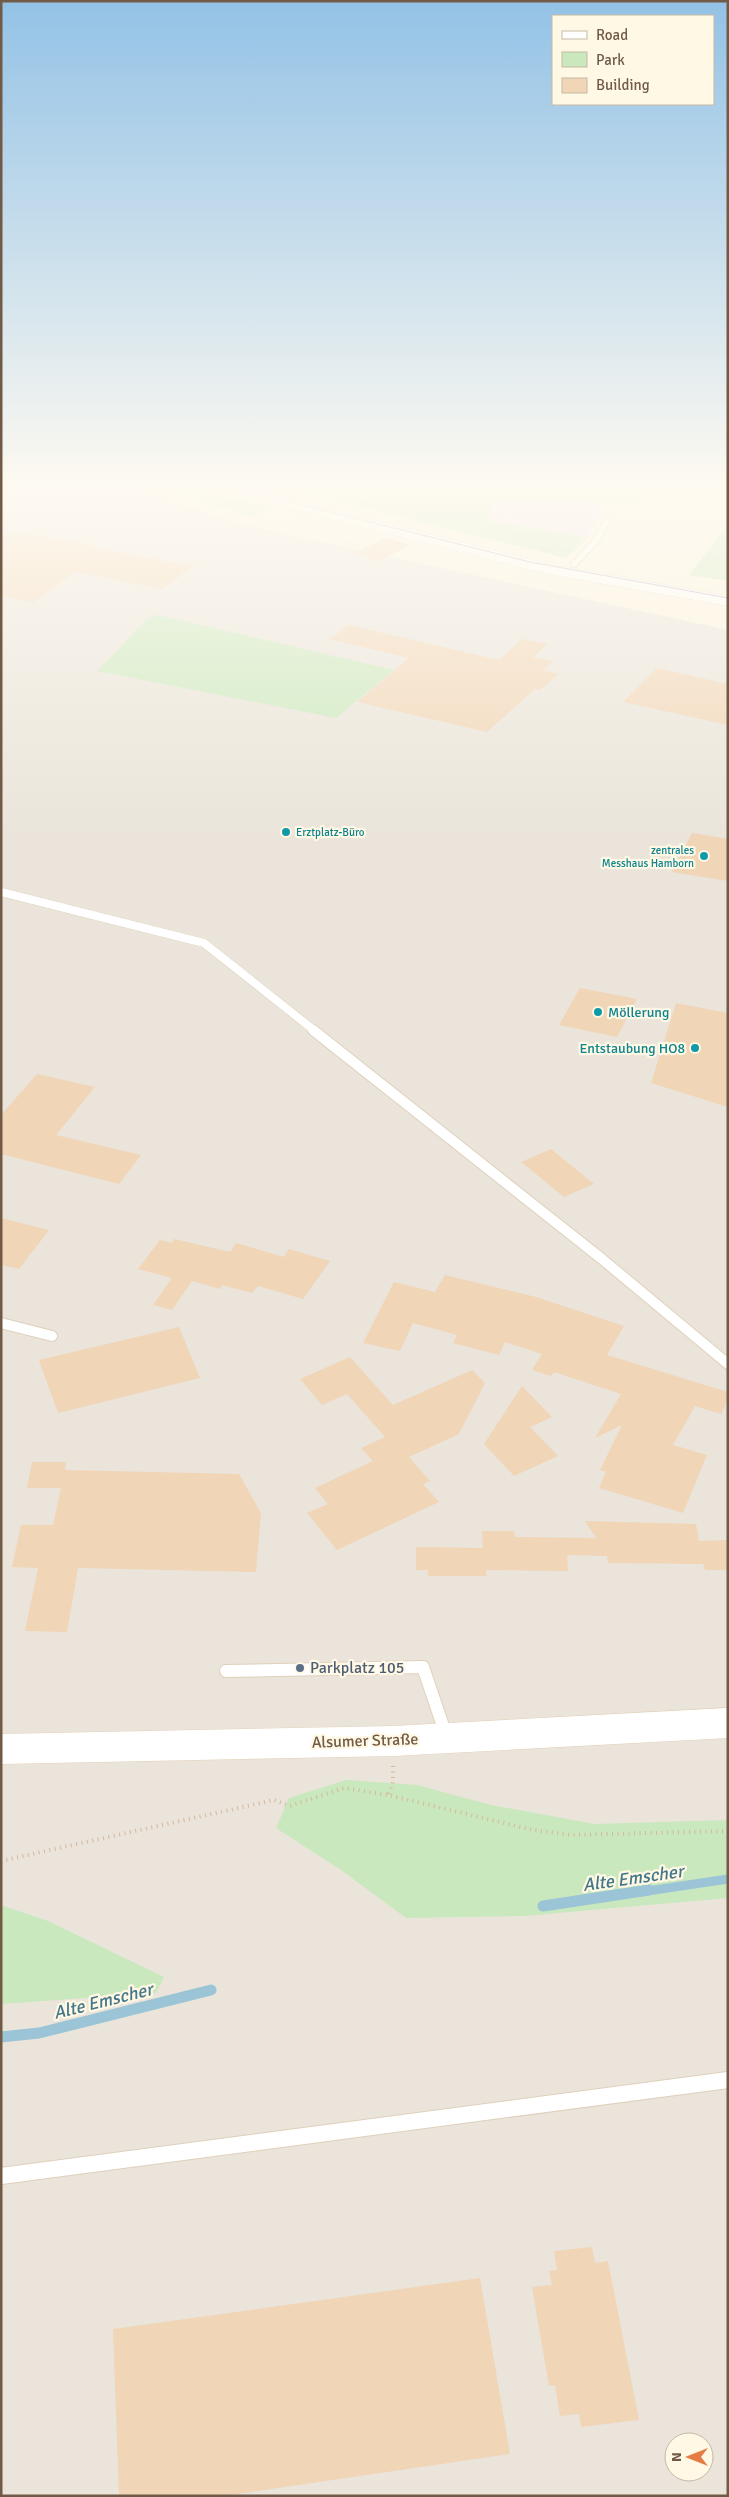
<svg xmlns="http://www.w3.org/2000/svg" width="729" height="2497" viewBox="0 0 729 2497" font-family="Signika,sans-serif">
<rect width="100%" height="100%" fill="#fcf4df"/>
<path fill="#eae4db" fill-rule="evenodd" d="M1,489H127L254,527L728,630V2496H1ZM674,2442H704V2472H674Z"/>
<path fill="#f1dcf7" d="M491,501H602L599,517L588,537L489,521Z"/>
<path fill="#cae8be" d="M157,489H197L268,507L253,517Z
M290,489H639L640,502L491,501L489,521L588,537L566,558Z
M728,525V581L689,575Z
M158,615L394,670L336,718L97,671L148,618Z
M346,1780L417,1785L491,1805L595,1824L728,1820V1898L524,1916L406,1918L341,1870L276,1828L289,1798Z
M1,1905L48,1921L164,1977L156,1993L1,2004Z"/>
<g fill="none" stroke-linecap="round" stroke-linejoin="round">
<path stroke="#9bc5d6" stroke-width="9" d="M641,1892L728,1879"/>
<path stroke="#9bc5d6" stroke-width="11" d="M543,1906L649,1890
M1,2037L39,2033L211,1990"/>
</g>
<path fill="#f0d5b7" d="M9,531L97,545L94,548L194,566L162,589L75,572L34,602L1,596V536Z
M386,538L411,545L379,561L354,553Z
M349,625L499,660L522,639L548,644L533,657L553,661L543,670L559,674L540,690L535,689L487,732L357,702L409,658L329,639Z
M657,668L728,684V725L623,702Z
M692,833L728,839V881L672,872Z
M580,988L637,999L617,1037L559,1025Z
M676,1003L728,1013V1107L651,1083Z
M37,1074L95,1087L56,1135L141,1155L119,1184L1,1154V1115Z
M551,1149L594,1184L564,1197L521,1162Z
M1,1218L49,1230L19,1269L1,1265Z
M174,1239L230,1252L236,1243L284,1257L289,1249L330,1261L303,1299L258,1286L252,1293L222,1285L220,1289L192,1281L172,1310L153,1305L172,1278L138,1269L160,1240L172,1243Z
M445,1275L536,1297L624,1326L607,1355L728,1392V1400L721,1414L695,1406L673,1445L707,1455L683,1513L599,1488L606,1472L600,1470L622,1425L595,1438L621,1394L554,1372L551,1376L532,1370L542,1354L505,1342L499,1355L453,1343L457,1335L413,1323L400,1351L363,1343L394,1282L435,1292Z
M179,1327L200,1378L58,1413L39,1360Z
M350,1357L393,1405L472,1370L485,1383L459,1434L409,1457L430,1481L423,1484L439,1502L337,1550L307,1513L328,1504L315,1488L373,1461L361,1448L385,1437L347,1394L322,1405L300,1379Z
M522,1386L552,1417L530,1427L558,1456L514,1476L484,1444Z
M32,1462H66L65,1470L239,1474L261,1513L256,1572L78,1568L67,1632L25,1631L38,1568L12,1567L21,1525H53L61,1488H27Z
M585,1521L696,1524L699,1541L728,1540V1570H705L703,1564L608,1563L607,1556L567,1555L568,1571L486,1570L487,1576H428V1570H416V1547L483,1548L482,1531H514L515,1537L596,1538Z
M592,2247L595,2263L608,2261L639,2420L581,2427L579,2414L560,2416L555,2385L549,2386L532,2287L552,2285L549,2271L557,2270L554,2251Z
M480,2278L510,2454L224,2496H119L113,2329Z"/>
<g fill="none" stroke-linecap="round" stroke-linejoin="round">
<g stroke="#dfd0bb" stroke-width="8">
<path id="lane-far4" d="M657,489L663,490
M574,564L596,541L608,519"/>
</g>
<g stroke="#dfd0bb" stroke-width="9">
<path id="lane-far3" d="M1,892L204,943L315,1031"/>
</g>
<g stroke="#dfd0bb" stroke-width="12">
<path id="lane-far2" d="M313,1030L602,1259L728,1364
M1,1323L52,1336"/>
</g>
<g stroke="#dfd0bb" stroke-width="14">
<path id="lane-far1" d="M226,1671L423,1667L446,1735"/>
</g>
<g stroke="#dfd0bb" stroke-width="18">
<path id="lane" d="M1,2176L728,2080"/>
</g>
<g stroke="#e4d2b9" stroke-width="1">
<path id="secondary" d="M222,489H249L548,564L728,596V606L548,574L224,492Z
M728,1708V1738L394,1756L1,1764V1734L394,1726Z"/>
</g>
<path stroke="#d5b89b" stroke-width="2" stroke-dasharray="0.5 2.5" stroke-linecap="butt" d="M323,489L330,496
M357,502L578,538
M604,505L605,489
M417,512L416,515L554,538L559,542V547L542,548L544,550L569,549
M336,541L360,546L368,541
M537,541L507,533L541,537L559,546"/>
<path stroke="#d5b89b" stroke-width="4" stroke-dasharray="1 4.5" stroke-linecap="butt" d="M393,1766V1782L388,1795L533,1830L571,1835L728,1831
M1,1861L274,1800L290,1806L344,1788L388,1795"/>
<use href="#lane-far4" stroke="#fff" stroke-width="6"/>
<use href="#lane-far3" stroke="#fff" stroke-width="8"/>
<use href="#lane-far2" stroke="#fff" stroke-width="10"/>
<use href="#lane-far1" stroke="#fff" stroke-width="12"/>
<use href="#lane" stroke="#fff" stroke-width="16"/>
<use href="#secondary" fill="#fff" fill-rule="evenodd"/>
<path stroke="#b79fc3" stroke-width="1" d="M239,489L530,562L728,598"/>
</g>
<linearGradient id="sky" x2="0" y2="1"><stop stop-color="#93c2e6"/><stop offset="0.58" stop-color="#fefaf1"/><stop offset="1" stop-color="#fefaf1" stop-opacity="0"/></linearGradient>
<rect width="729" height="839" fill="url(#sky)"/>
<g fill="#0f9aa8" stroke="#fff8e4" stroke-width="2">
<circle cx="286" cy="832" r="5"/>
<circle cx="704" cy="856" r="5"/>
<circle cx="598" cy="1012" r="5"/>
<circle cx="695" cy="1048" r="5"/>
</g>
<circle fill="#5c6f8a" stroke="#fff8e4" stroke-width="2" cx="300" cy="1668" r="5"/>
<g text-anchor="middle" dominant-baseline="central" stroke-width="4.5" stroke-linejoin="round" paint-order="stroke">
<g font-size="11" fill="#0d838f" stroke="#fff8e4" text-anchor="start">
<text x="296" y="832">Erztplatz-Büro</text>
<text x="694" y="850" text-anchor="end">zentrales<tspan x="694" dy="13">Messhaus Hamborn</tspan></text>
</g>
<g font-size="14" fill="#0d838f" stroke="#fff8e4" text-anchor="start">
<text x="608" y="1012">Möllerung</text>
<text x="685" y="1048" text-anchor="end">Entstaubung HO8</text>
</g>
<g font-size="16" fill="#4e5e75" stroke="#fff8e4" text-anchor="start">
<text x="310" y="1668">Parkplatz 105</text>
</g>
<g font-size="16" fill="#715b47" stroke="#fff8e4">
<text transform="translate(365 1741) rotate(-2)">Alsumer Straße</text>
</g>
<g font-size="18" font-style="italic" fill="#44778b" stroke="#fff8e4">
<text transform="translate(633 1878) rotate(-8)">Alte Emscher</text>
<text transform="translate(103 2001) rotate(-14)">Alte Emscher</text>
</g>
</g>
<rect width="729" height="2497" fill="none" stroke="#715b47" stroke-width="5"/>
<rect x="552" y="15" width="162" height="90" fill="#fff8e4" stroke="#c6b9a5"/>
<rect x="562" y="31" width="25" height="8" fill="#ffffff" stroke="#c6b9a5"/>
<text x="596" y="40" font-size="15" fill="#715b47">Road</text>
<rect x="562" y="52" width="25" height="15" fill="#cae8be" stroke="#c6b9a5"/>
<text x="596" y="65" font-size="15" fill="#715b47">Park</text>
<rect x="562" y="78" width="25" height="15" fill="#f0d5b7" stroke="#c6b9a5"/>
<text x="596" y="90" font-size="15" fill="#715b47">Building</text>
<g transform="translate(689 2457) rotate(270)"><circle r="24" fill="#fff8e4" stroke="#c6b9a5"/>
<path d="M0-4L9 19L0 12L-9 19Z" fill="#e57c44"/>
<text y="-8" font-size="14" font-weight="bold" text-anchor="middle" fill="#715b47">N</text>
</g>
</svg>
